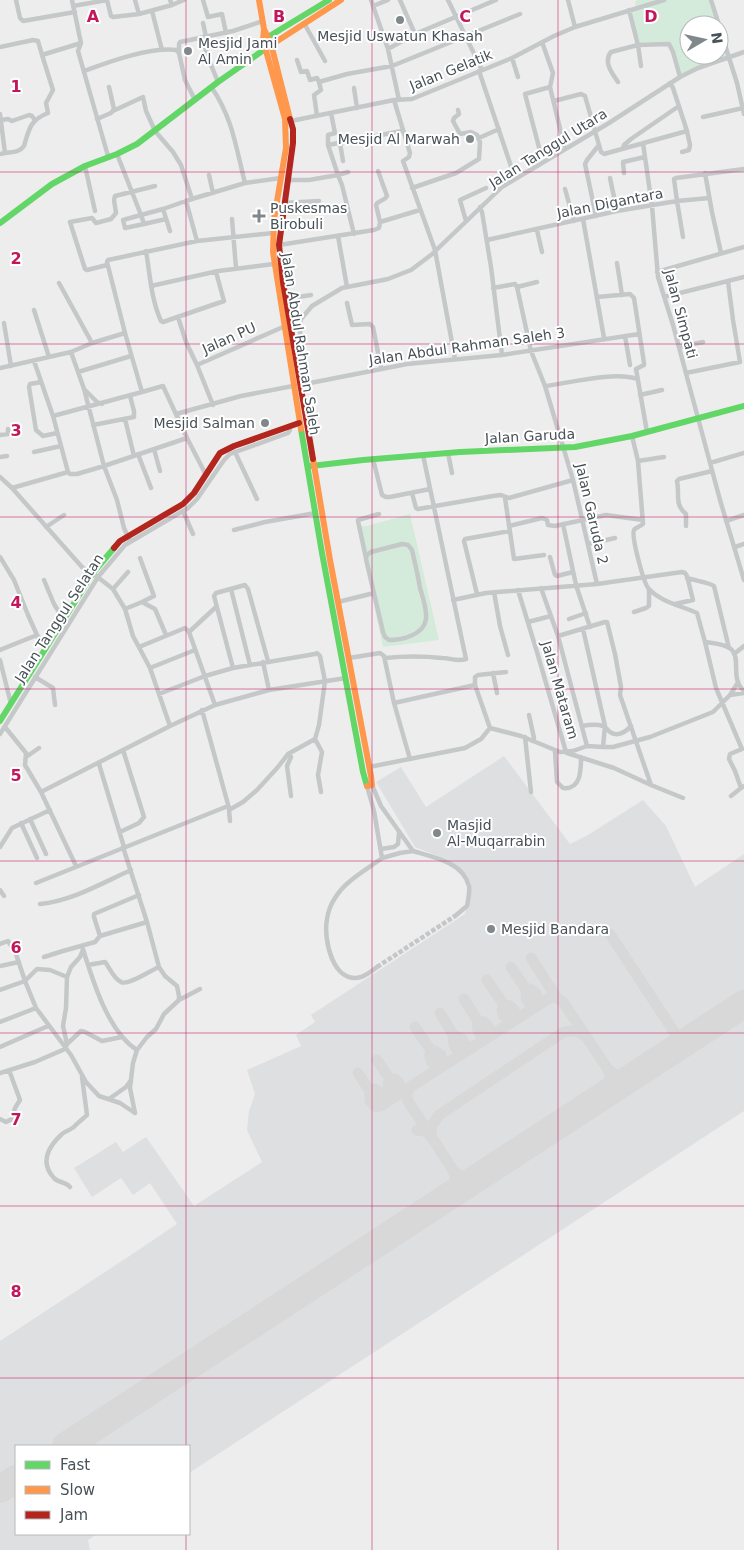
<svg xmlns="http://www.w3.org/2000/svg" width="744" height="1550" viewBox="0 0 744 1550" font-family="'DejaVu Sans',sans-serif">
<rect width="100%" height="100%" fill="#eeeded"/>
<path fill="#dedfe0" d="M504,756L570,844L588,835L643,800L666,826L695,887L744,854V1111L189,1473V1446H16V1534H97L88,1540L90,1550H0V1341L137,1251L177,1224L150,1183L133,1195L121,1178L92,1197L74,1168L116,1142L123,1152L146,1137L194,1206L262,1162L247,1130L249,1111L255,1094L247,1070L301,1046L296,1035L315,1022L311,1015L465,914L471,885L467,876L448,860L415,847L376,782L401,767L426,807Z"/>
<path fill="#d4eada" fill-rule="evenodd" d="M639,0H711L729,57L680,76L668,43L640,44L630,11L636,9L635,1ZM689,25H719V55H689Z
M410,514L439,640L383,647L357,526H367Z"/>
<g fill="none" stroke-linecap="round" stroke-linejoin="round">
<path stroke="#d8d8d8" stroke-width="11" d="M610,934L682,1044
M531,958L557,998
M511,967L527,991L526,998L528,1001L531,1004L536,1005L538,1001L536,993L530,989L527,991
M487,980L504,1005L510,1006L514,1010V1020L508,1019L503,1015L502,1010L504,1005
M464,999L478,1021L484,1022C489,1026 491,1029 489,1036H485L479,1033L477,1026L478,1021
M440,1013L454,1036C463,1037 467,1043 464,1052C455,1052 452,1045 454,1036
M415,1027L432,1052L430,1055C430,1062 434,1066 441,1067L443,1063L441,1055L435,1051L432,1052
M377,1060L390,1079C385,1087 391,1094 399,1094C402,1088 400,1083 395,1079H390
M608,1070L612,1082L608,1093
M358,1073L370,1091V1101L377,1107L382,1105L410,1087
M370,1091L375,1089C381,1092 384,1099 382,1105
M417,1130L425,1131L431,1136V1127L439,1115L562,1033C571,1029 578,1031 585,1036
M478,1178C468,1179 460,1178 453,1170L408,1101L407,1094L410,1087L551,997L557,998L563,1002L607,1068C616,1077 621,1079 634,1076
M452,1194C456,1186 457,1179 453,1170"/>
<path stroke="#d8d8d8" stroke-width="28" d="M66,1446L744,1004
M0,1489L16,1479"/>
<path stroke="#c4c6c8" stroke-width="4.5" stroke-dasharray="4.5 2" stroke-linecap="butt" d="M377,967L455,916"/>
<path stroke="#c5c8c8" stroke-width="4.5" d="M16,0L20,18L23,21L75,12
M72,0L81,43L78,51L108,156
M107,0L111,16L113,17L139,14L172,5L170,0
M135,0L139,14
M203,0L208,17L222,14L226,33
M371,0L388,49L399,100
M400,0L415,34
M448,0L482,70
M568,0L575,27
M711,0L719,25
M172,5L184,0
M73,6L107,0
M373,6L388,0
M629,10L638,45L669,44L673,52L680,77
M152,11L162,50
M203,23L206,37
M304,23L325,61
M719,26L737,83L744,114
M202,38L209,60L218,82
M542,42L553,73L550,87L564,145
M0,47L33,40L38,41L42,55L81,43
M388,49L415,34L496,0
M179,53V44L180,42L233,31L263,21
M512,58L518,77
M297,60L301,72L307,71L310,80L317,78L319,82
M84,71C109,62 149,47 176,50L179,53L185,80L195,100
M479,71L515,178
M618,82C612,73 603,62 611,52L638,45L641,66
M550,87L525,94L541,155L563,143
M354,88L357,108
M394,100L410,153L409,157L403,161L435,250L455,359
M554,101L581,94L585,96L601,152L604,154L687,131L673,88L670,83
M113,111L143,97L146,111L155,131
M0,114L5,153L0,154
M317,116L314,95L321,90L319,82L347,74L392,66L520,14
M703,117L743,108
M97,119L111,113L114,109L109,87
M1,120L8,119L12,121L29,115L32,116L35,120
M291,121L394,100L412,99L512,58L554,36L575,27L664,0
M155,131L173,152L181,165L192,199L245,183C236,148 233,119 212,88
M479,138L499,129
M340,143L343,161
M643,143L652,206L658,277L673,325L720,500L744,580
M328,145V135L335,133L331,113
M623,148L624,145L631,139L679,106
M682,152L689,150L690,145L687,131
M5,153C12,152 19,153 24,146C29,129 30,120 48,113L46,103L53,90L42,55
M117,154L141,215L163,209L170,231
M85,166L95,211
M378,171L387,196C385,201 378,200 376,205L380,222
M348,172L338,175L328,145L402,131
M624,173L623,162L645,157
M705,173L712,212L721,253
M209,175L213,193
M610,178L617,211
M288,180H309L338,175L342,185L354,234
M245,183L281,178
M412,188L456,173L479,159L480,142L477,135L471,132L460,134L453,121L454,118L459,114L458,110
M565,189L574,221
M192,199L186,201L197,241
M284,203L319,201
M480,207L482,212L491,267L502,355
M163,209L183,202
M141,215L144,224L125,228L123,220Z
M596,216L585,164L587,160L599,145
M232,219L236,268
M583,219L604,338
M466,221L460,200L486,188
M144,224L166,219
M537,230L542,252
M338,236L347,287
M683,237L677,201L709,198
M487,240L617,211L677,201L674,179L676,178L744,169
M279,245L374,230L379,228L380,222L420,210
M146,251C150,274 151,299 161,321L163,322L224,301L216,272
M617,263L622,295
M107,265L87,270L85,269L70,222L92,218L96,223L111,219L116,213L114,200L115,196L155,186
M657,272L744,247
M59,283L92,343
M151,286L218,271L274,264
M517,287L537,282
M493,288L515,284L517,287L531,351L545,386L573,480L597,584
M597,297L630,294L634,298L644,363V365L636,369L647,432
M664,297L744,277
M285,299L311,295
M347,303L352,325L370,324L373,327L381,368
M34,310L49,357
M178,317L186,342L197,365
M4,323L11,366
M625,336L630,365
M679,347L703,342
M71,352L84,389L104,466L117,500L124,528L129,539
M34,361L53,416L68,472L70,474H77L104,466L187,438
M0,368L71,352L92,343L125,333
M78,372L131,356
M686,373L740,362L733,320L728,281
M298,374L305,372L306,366L299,326L301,319L312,306L342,288L388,279L411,270L431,255L502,187L609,123L680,77L698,68L744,52
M41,382L30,384L29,387L36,430L43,436L57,433
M300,385L407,364L502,355L639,334
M545,386C569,383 615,371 637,379
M85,390L97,402L102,404
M640,395L662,390
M213,405L197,365L283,327
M176,414L241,396L293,386
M53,416L142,392
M125,419L134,456
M93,425L134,417V411L130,396
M0,435L8,434V429
M632,436L638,461L643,524C641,526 636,527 634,530C631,536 644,585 649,589C661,602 682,606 697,613L705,642C713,643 726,644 732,650C741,659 730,679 744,691
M154,449L160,471
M34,452L61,446
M235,452L257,499
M448,453L452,473
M138,454L151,488
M0,457L7,456
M373,459L382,495L386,497H390L430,489
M638,461L664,457
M710,463L744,453
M206,475L187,438L163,386L142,392L125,333L107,262L108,260L197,241L273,233
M0,477L12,488L82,567L87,571L95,575L113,589L125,609L133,636L150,668L170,726
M12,488L68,472
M412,493L416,508L418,509L493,496L501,495L509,498L573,480
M505,498L514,559L544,555
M183,511L193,534
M726,521L744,515
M563,524L576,585L590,627
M509,526L542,518L547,520L548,525L555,526L606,515L643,520
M686,526V514C674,504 680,495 677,481L679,479L712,471
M46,527L64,515
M234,530L265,522L316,513
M402,544L408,545L412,550C415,563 418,575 420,588C423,598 427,609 426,619C424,635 402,640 389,640L385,637L383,632L366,559L367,555L371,552Z
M588,544L615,538
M735,547L744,544
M0,557L14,580L28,615L37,635L46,649
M550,557L555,575L557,576L573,572
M366,558L358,521V520L379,514
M687,578C693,580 711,583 714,586L729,648
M44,580L54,604L64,620
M541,588L558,636L587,746
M113,589L128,572
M231,589L250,665
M518,590L537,652L566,752
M494,592L500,626L508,655
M477,594L464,541L465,539L510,531
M453,600L486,593L597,584L682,572L685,573L687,576L693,600L675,604
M142,602L155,609L166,635
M338,602L374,593
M125,609L142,602L154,596L140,558
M634,612L646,608L649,606V590
M569,619L586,613
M528,622L551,616
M558,636L605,622H607L615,654L621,687L620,695L651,785L683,798
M705,642L716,688L742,749L730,754L729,759L735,771L741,788L744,786
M139,647L185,628L189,632
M0,650L37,635
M734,654L744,646
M349,658L380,653L384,656L394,703L410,759
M385,658C404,656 423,656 442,658C451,658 457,662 466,659L423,455
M0,660L11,704
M263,662L269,690
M150,668L195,650
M233,668L214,596L216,593L245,585L248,589L268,661
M506,672L478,675L475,677V685L490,728L521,736L560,752L573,751L587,746L603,747L605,726L583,629
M493,673L497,693
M35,677L53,688L55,705
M159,694L205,676L233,668L315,654L317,653L320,656L325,681L319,725L315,739L288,754L278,767L257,790L243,802L229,810L230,821
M730,695L744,693
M394,703L475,685
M215,705L189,632L216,607
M202,710L229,808
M529,715L534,738L533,741
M582,726C588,725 597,724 603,726C608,728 605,728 609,731C616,738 626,732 631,726
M5,727L26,753L25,765L41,792L76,866
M0,734L98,577L125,545L188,508L197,499L224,460L230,454L288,433L290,430L289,426
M525,737L531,792
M315,739L322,752L318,775L321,792
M603,747H613L650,737L713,712L730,695L737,684
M555,751L557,782L563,788C581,790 581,770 581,757
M290,753L291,757L287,766L291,796
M567,753L614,768L651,785
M26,757L39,748
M99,764L124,847
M369,767L465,748L481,739L490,728
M372,785L381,806L413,851C433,857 463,862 469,886C470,892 468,900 467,906L455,916
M367,786L374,811L382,858C366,870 345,881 335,898C331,904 328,912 327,919C323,939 333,985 361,977C367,975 372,971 377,967
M41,792L170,726L215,705L269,690L346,678
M731,796L741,788
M30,819L46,854
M21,823L37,858
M120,832L139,823L144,817L123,750
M0,847L12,828L50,810
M123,847L147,922L159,967L165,976L177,986L179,996V1000L164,1014L156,1029L147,1037L137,1050L133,1063L130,1088L135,1113
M381,849L394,847L398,844L399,833
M382,858L400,853L413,851
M36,883L228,806
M0,890L4,896
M40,904C72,901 102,883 131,870
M100,936L94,917V914L139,895
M0,944L8,941L16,954L25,981L36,1008L71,1055L86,1082L99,1096L120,1103L135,1113
M82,946C92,978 107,1031 137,1050
M44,957L63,951L95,942L100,936L147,922
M88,965L105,962C110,968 113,978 121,982C128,986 151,970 159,967
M0,966L19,962
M0,990L25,981L37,969L50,970L67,977
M179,1000L200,989
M0,1022L36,1008
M67,1044L81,1031L85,1032L102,1041L122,1037
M0,1047L48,1026
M0,1073L35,1062L65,1049L67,1044L63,1026L66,1008L67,977L71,967L80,957L83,950
M109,1099L126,1087L131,1080
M0,1119L6,1122L12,1119L15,1108L20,1100L9,1070
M70,1187C65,1181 58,1183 54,1178C39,1162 49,1146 62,1134C65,1131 69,1131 72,1128C74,1128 77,1123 78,1123C81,1120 84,1118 87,1115L82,1077"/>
<path stroke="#63d668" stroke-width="6" d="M263,40L329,0
M0,223L52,184L85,166L117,154L137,144L218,82L265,49
M301,429L322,553L363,772L367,786
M311,466L363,460L460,452L575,447L632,436L744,406
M0,721L93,573L114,548"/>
<path stroke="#ff974d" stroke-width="6" d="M259,0L264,29L263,40L285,119L286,148L274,219L273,252L301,429
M264,29L271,44L290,119
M268,47L341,0
M313,459L330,560L371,776L372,785L367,786"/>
<path stroke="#b3261e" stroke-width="6" d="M290,119L293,129V143L279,245L283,282L313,459
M114,548L120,541L183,504L194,493L220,453L234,446L299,423"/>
</g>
<path fill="none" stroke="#c2185b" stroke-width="1" stroke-opacity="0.55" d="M186,0V1446M372,0V1550M558,0V1550M0,172H744M0,344H744M0,517H744M0,689H744M0,861H744M0,1033H744M0,1206H744M0,1378H744M186,1534V1550"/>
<g fill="#81888c" stroke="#fff" stroke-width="2">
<circle cx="400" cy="20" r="5"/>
<circle cx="188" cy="51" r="5"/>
<circle cx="470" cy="139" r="5"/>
<path d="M256.5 208.5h5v5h5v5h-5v5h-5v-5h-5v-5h5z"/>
<circle cx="265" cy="423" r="5"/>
<circle cx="437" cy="833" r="5"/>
<circle cx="491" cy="929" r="5"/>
</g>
<g text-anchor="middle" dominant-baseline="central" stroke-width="4" stroke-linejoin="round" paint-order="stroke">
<g font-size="14" fill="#475157" stroke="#fff" text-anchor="start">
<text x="400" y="36" text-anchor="middle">Mesjid Uswatun Khasah</text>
<text x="198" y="43">Mesjid Jami<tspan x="198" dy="16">Al Amin</tspan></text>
<text x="460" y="139" text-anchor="end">Mesjid Al Marwah</text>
<text x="270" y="208">Puskesmas<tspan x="270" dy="16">Birobuli</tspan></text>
<text x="255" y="423" text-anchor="end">Mesjid Salman</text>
<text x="447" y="825">Masjid<tspan x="447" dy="16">Al-Muqarrabin</tspan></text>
<text x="501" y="929">Mesjid Bandara</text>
</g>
<g font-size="14" fill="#475157" stroke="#fff">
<text transform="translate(451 70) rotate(-22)">Jalan Gelatik</text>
<text transform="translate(548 148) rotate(-32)">Jalan Tanggul Utara</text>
<text transform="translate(610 203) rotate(-11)">Jalan Digantara</text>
<text transform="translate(681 314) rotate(75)">Jalan Simpati</text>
<text transform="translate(229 338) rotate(-24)">Jalan PU</text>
<text transform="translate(301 344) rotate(81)">Jalan Abdul Rahman Saleh</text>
<text transform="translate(467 346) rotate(-8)">Jalan Abdul Rahman Saleh 3</text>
<text transform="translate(530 436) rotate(-3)">Jalan Garuda</text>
<text transform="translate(592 514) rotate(77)">Jalan Garuda 2</text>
<text transform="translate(59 618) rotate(-57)">Jalan Tanggul Selatan</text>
<text transform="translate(560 690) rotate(74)">Jalan Mataram</text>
</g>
</g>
<g font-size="16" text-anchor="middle" font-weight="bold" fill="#c2185b" stroke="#fff" stroke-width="4" stroke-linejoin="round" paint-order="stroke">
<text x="93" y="22">A</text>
<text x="279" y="22">B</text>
<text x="465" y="22">C</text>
<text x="651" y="22">D</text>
<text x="16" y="92">1</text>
<text x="16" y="264">2</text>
<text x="16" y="436">3</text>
<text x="16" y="608">4</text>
<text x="16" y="781">5</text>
<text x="16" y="953">6</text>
<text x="16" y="1125">7</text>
<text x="16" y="1297">8</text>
</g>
<rect x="15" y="1445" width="175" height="90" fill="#ffffff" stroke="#b5b9bc"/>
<rect x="25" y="1461" width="25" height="8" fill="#63d668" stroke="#b5b9bc"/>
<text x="60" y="1470" font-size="15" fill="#475157">Fast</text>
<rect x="25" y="1486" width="25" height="8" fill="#ff974d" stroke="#b5b9bc"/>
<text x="60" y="1495" font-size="15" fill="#475157">Slow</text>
<rect x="25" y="1511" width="25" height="8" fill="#b3261e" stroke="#b5b9bc"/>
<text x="60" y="1520" font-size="15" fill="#475157">Jam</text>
<g transform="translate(704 40) rotate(81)"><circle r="24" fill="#ffffff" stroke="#b5b9bc"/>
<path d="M0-4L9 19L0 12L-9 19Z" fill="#81888c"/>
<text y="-8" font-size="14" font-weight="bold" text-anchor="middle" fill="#475157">N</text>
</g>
</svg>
